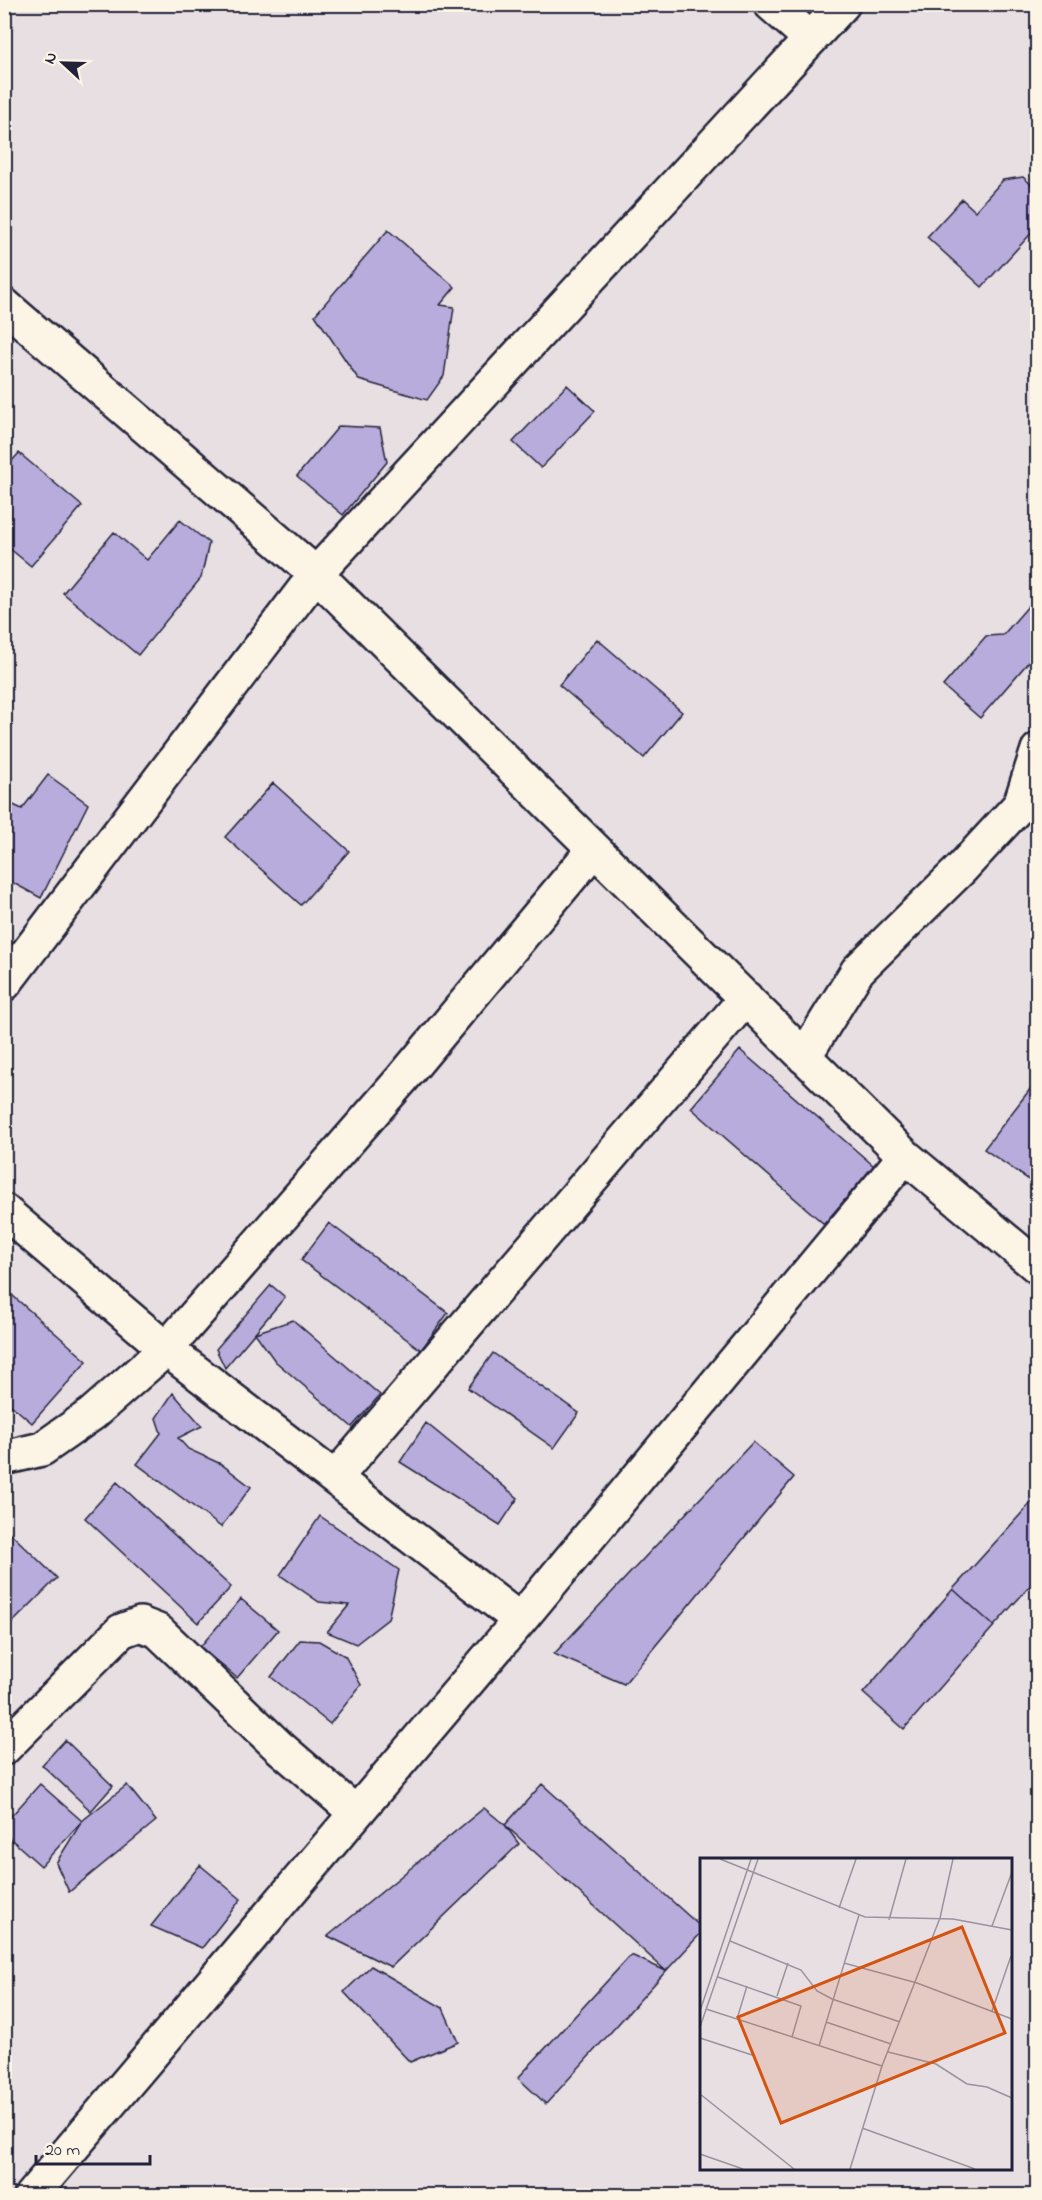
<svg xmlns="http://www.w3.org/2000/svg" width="1042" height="2200" viewBox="0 0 1042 2200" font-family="'Indie Flower',sans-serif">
<rect width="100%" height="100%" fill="#e8dfe2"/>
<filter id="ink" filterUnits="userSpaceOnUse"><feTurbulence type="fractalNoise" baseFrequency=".0167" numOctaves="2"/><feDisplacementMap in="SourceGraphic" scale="12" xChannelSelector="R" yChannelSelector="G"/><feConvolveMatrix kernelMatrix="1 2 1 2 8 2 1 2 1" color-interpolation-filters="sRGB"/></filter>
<g filter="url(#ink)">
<path fill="#b8acdc" stroke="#22223b" stroke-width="1.5" d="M1023,177L1038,191V226L982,287L927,237L962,199L975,211L1003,180Z
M388,230L455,287L440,305L454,307L444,376L427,400L359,380L315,315Z
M567,385L595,411L541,468L513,442Z
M339,426L380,428L387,462L343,515L297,476Z
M19,453L82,506L31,566L4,544V470Z
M180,520L209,543L201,578L138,655L63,593L114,532L147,560Z
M1030,604L1038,610V651L980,718L943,686L986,636L1003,635Z
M597,639L682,712L644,758L559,685Z
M48,775L88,804L41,898L4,878V812L9,803L22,809Z
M273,783L349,851L301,905L225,837Z
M740,1050L874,1166L824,1224L691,1108Z
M1038,1079V1186L984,1149Z
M329,1223L448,1313L421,1350L301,1260Z
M271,1285L285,1297L225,1368L216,1349Z
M4,1288L87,1361L32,1423L4,1399Z
M293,1320L380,1395L352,1427L275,1361L255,1333Z
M493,1353L579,1413L554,1448L468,1388Z
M173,1393L202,1426L178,1438L188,1449L221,1464L251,1487L221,1527L137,1464L161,1433L156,1418Z
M426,1423L518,1498L500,1525L400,1462Z
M753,1442L794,1477L624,1684L554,1654Z
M117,1482L231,1587L198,1623L85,1518Z
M1038,1495V1577L994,1626L953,1589Z
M320,1516L399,1570L388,1619L356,1644L327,1632L349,1605L319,1602L280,1575Z
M4,1527L57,1578L6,1629L4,1628Z
M953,1589L994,1626L904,1729L863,1693Z
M241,1599L278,1630L237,1678L200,1647Z
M300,1640L319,1641L345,1656L361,1685L330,1724L271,1677Z
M65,1740L113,1786L91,1811L42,1765Z
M40,1784L82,1821L41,1866L4,1833V1824Z
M542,1784L702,1928V1932L666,1971L505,1825Z
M127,1785L156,1821L69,1892L56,1863L82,1821Z
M484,1808L505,1825L519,1844L391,1967L328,1936Z
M200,1865L241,1899L202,1948L151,1926Z
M631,1955L666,1971L546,2104L518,2078Z
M371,1966L443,2008L458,2042L410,2062L344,1992Z"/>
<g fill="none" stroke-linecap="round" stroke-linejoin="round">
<g stroke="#22223b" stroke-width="38">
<path id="street" d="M771,4L811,39
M4,305L316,574L905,1156L1038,1267
M4,984L316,574L843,4
M804,1057L858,970L961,869L1020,805L1038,750
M4,1211L166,1349L520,1620
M4,1458L42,1449L92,1414L166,1349L402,1079L594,849
M335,1478L746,998
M4,1748L121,1631L140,1624L158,1631L277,1745L356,1813
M31,2196L520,1620L905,1156"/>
</g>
<use href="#street" stroke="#fcf5e5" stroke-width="33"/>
</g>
</g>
<g transform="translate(700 1858)">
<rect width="312" height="312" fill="#e8dfe2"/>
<path fill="none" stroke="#99939f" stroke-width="1.5" d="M20,1L165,59L253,61L312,72M139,50L156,1M189,62L206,1M292,68L312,14M30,83L101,112L117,133L132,141L200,164M144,105L217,125L312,161M18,119L101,148L92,179M77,138L88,105M6,151L182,208M0,153L51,1M292,153L311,98M37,161L47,128M126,164L191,186M0,169L58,1M0,180L52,197M119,188L159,57M188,194L236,206L267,226L287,229L312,240M0,236L94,311M162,270L275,311M0,296L43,311M150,311L182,208L240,60L253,1"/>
<path fill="#d45411" fill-opacity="0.15" stroke="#d45411" stroke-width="3" d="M262,69L305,175L81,265L38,159Z"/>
<rect width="312" height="312" fill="none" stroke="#22223b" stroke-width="3"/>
</g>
<rect width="1042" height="2200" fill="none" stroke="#fcf5e5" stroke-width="24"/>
<rect x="12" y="12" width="1018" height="2176" fill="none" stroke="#22223b" stroke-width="2" filter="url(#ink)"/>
<g transform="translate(63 63) rotate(292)" stroke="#fcf5e5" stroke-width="4.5" paint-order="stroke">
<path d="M0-4.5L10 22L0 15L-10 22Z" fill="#22223b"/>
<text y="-9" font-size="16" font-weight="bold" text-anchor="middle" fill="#22223b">N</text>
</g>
<path d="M36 2155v9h114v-9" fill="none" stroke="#22223b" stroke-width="3"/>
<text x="45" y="2155" font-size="18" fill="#22223b" stroke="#fcf5e5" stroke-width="4.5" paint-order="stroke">20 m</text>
</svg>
